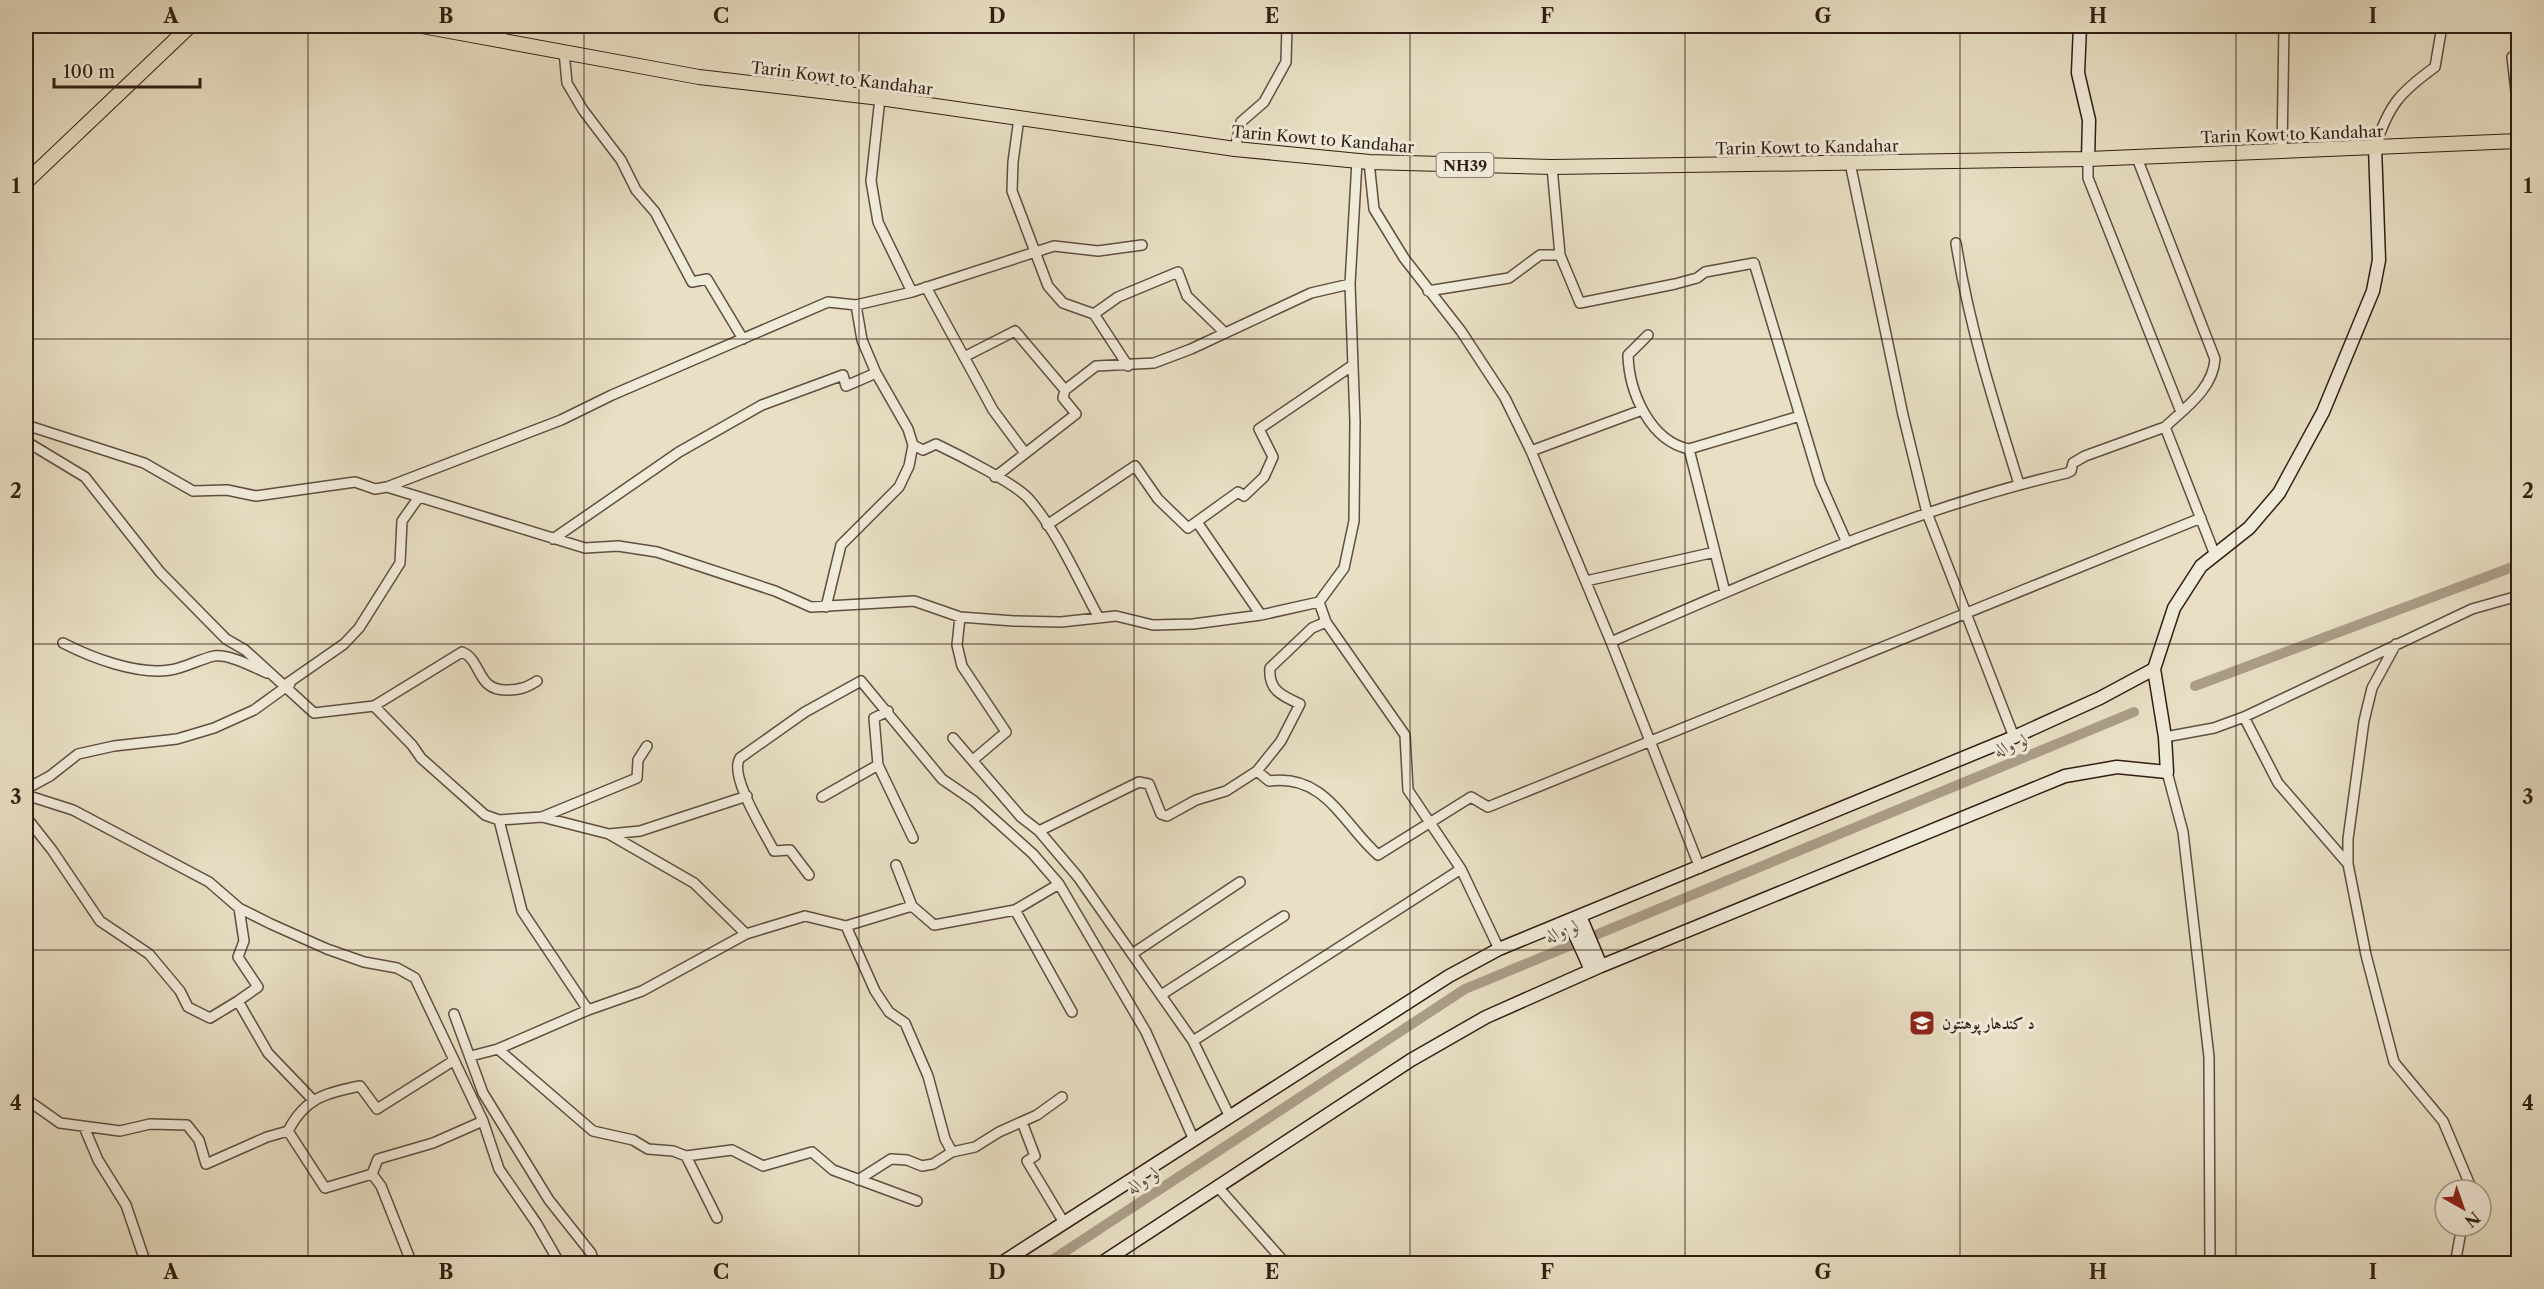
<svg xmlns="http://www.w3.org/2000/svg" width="2544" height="1289" viewBox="0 0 2544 1289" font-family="'Libre Caslon Text',Amiri,serif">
<rect width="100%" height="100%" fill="#e8dfc4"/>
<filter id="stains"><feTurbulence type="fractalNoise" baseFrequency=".00333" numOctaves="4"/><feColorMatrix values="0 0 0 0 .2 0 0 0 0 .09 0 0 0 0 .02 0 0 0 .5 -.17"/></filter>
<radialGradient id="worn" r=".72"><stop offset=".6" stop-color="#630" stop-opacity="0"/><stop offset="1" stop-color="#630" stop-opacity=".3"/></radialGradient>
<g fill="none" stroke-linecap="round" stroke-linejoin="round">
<path stroke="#aa9d88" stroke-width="10" d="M2195,686L2518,565
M1046,1264L1465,989L2134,712"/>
<g stroke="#604e3f" stroke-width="12">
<path id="street" d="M564,52L567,83L583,110L621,160L636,190L655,212L692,282L707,279L743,339
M2518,53L2512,57L2518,109
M880,98L871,181L878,222L912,292
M1019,118L1013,162L1012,191L1048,286L1063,303L1094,314L1128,366
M2375,147C2389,105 2399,93 2435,67L2442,26
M1235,149L1241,122L1264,102L1286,62L1287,26
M2282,151L2284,26
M2137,158L2215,359C2213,389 2185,408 2165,427L2215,555
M2088,159V178L2181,412
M1369,162L1374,209L1404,258L1461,331L1505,398L1531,451L1611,642L1700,868
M1850,163L1903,415L1927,513L2014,737
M1552,167L1560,255L1580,303L1675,284L1697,278L1705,272L1754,263L1820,482L1847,543
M1956,243C1969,326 1994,404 2019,484
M926,287L993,410L1025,453
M1428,291L1509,278L1540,255H1560
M1094,314L1118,297L1178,272L1187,296L1225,333
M1648,335L1628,355C1629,392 1650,441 1689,449L1800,416
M964,357L1015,331L1065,390
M26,425L144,463L193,491L227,490L256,496L355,482L375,489L387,487L585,548L618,546L657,552L775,591L811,607L914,601L960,617L1014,621L1061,622L1116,616L1153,625L1193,624L1261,615L1319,602L1344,568L1354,521L1355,421L1350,284L1357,161
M32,445L85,477L160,572L226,639L245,650L314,713L374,706L462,652C482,660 476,690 506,690C519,690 526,688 537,681
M913,445L923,450L936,444C957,454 1014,483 1028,498C1058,532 1077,578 1099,618
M1689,449L1725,592
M1531,451L1642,410
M995,477L1076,414L1063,398L1065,390L1096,366L1154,363L1191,349L1311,293L1350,284
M387,487L561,420L612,395L828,302L856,305L912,292L1054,246L1098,251L1142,245
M1197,522L1261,615
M1047,525L1135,466L1158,499L1188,528L1238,492L1244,496L1264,477L1273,457L1259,429L1353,365
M553,539L679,452L762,405L843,375L846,386L876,373
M1586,581L1715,552
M1319,602L1326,622L1405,735L1408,790L1461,869L1499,949
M826,607L841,545L899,487L909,466L913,445L908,429L876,373L862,340L856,305
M960,617L957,645L962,666L1006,732L973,760
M1611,642C1759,578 1909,509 2067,473L2071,471L2073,463L2085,456L2165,427
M63,643C92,658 137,675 170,670C185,668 200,659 214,656C230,654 253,667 267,673
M2396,644L2372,688L2364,721L2348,839V864L2366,955L2394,1062L2443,1121L2470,1185L2469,1190
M285,685L344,644L359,628L400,563L402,521L419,497
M374,706L412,745L421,758L485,815L499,820L542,817L609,834L640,831L747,796
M888,711L874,718L878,765L913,838
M2244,717L2278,783L2348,864
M2165,737L2214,728L2244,717L2472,609L2518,596
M953,738L1021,817L1039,831L1078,877L1193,1041L1230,1117
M1257,771L1269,781C1325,773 1343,824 1378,855L1471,797L1488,807L2201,518
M2167,772L2183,832L2209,1057L2210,1264
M26,789L50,776L78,754L114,746L177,739L214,728L254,710L290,684
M26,795L73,810L209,882L239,908L271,924L327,949L364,962L397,968L415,978L483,1121L499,1169L537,1224L560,1264
M822,797L878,765
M26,817L52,850L100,921L149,954L180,991L188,1007L210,1018L238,1001
M542,817L637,778L638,760L647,746
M499,820L522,911L588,1010
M1039,831L1139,782L1149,784L1161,814L1167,816L1196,800L1226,791L1257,771L1281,741L1300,704C1282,696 1268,690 1270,668L1312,628L1326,622
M609,834L694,883L746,934
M896,865L912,906
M809,875L790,850L774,851C765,833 728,775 740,758L805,712L861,681L942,779L974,801L1033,854L1059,884L1146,1032L1194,1140
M239,908L244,941L238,957L258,987L238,1001L268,1053L314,1101
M1015,910L1072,1012
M846,926L875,991L889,1012L905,1023L928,1076L945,1139L952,1152
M1132,954L1240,882
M1161,995L1284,916
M454,1014L483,1093L549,1200L591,1253L595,1264
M1193,1041L1461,869
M498,1049L593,1131L633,1140L648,1149L673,1151L686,1156L732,1150L763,1166L812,1152L833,1170L917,1201
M471,1056L498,1049L588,1010L642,991L746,934L805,916L846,926L912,906L934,925L1015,910L1059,884
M26,1099L60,1123L120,1131L150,1124L187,1125L199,1140L206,1164L267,1137L288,1131C305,1098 325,1093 360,1086L377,1109L453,1061
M1022,1122L1035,1156L1027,1161L1063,1221
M84,1127L98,1160L126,1205L146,1264
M288,1131L325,1188L372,1174L378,1159L433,1143L483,1121
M686,1156L717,1218
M372,1174L381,1186L412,1264
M858,1180L891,1159L907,1160L922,1166L933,1164L952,1152L975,1147L999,1132L1037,1115L1062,1097
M1217,1186L1286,1264
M2455,1264L2462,1226"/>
</g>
<g stroke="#321e13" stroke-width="15">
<path id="secondary" d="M2080,26L2078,73L2089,120L2088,159
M1580,916L1601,966
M1569,921L1591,970
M1000,1264L1449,976L1499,949L2014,737L2100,698L2154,669
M1100,1264L1411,1060L1486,1017L1601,966L2065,776L2117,767L2167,772L2165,737L2154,669L2174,608L2201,566L2249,528L2279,493L2323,412L2373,291L2379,260L2375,147"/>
</g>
<g stroke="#321e13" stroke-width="16">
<path id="primary" d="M422,26L699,77L880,98L1235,149L1369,162L1552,167L2088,159L2518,141
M26,182L190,26"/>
</g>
<use href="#street" stroke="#f0ead9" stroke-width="9"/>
<use href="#secondary" stroke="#f0ead9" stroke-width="12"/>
<use href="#primary" stroke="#e8dfc4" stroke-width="14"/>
</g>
<path fill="none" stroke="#321e13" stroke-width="1.5" stroke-opacity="0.55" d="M308,26V1264M584,26V1264M859,26V1264M1134,26V1264M1410,26V1264M1685,26V1264M1960,26V1264M2236,26V1264M26,339H2518M26,644H2518M26,950H2518"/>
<defs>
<g id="university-square" transform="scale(1.35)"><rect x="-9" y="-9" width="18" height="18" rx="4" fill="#8f2418" stroke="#f0ead9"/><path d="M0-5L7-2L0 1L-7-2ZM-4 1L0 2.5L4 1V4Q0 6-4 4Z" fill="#fff"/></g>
</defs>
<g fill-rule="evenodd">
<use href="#university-square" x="1922" y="1023"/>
</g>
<g text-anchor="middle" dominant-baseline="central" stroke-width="6" stroke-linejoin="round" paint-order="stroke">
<rect fill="#f0ead9" stroke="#6b5b4e" stroke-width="1.5" x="1436.5" y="153" width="57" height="24" rx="4.5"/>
<g font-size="15" font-weight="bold" fill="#321e13">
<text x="1465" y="165">NH39</text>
</g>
<g font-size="16" fill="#321e13" stroke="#f0ead9">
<text transform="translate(842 78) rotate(7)">Tarin Kowt to Kandahar</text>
<text transform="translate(2292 134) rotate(-2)">Tarin Kowt to Kandahar</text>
<text transform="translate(1323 139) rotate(5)">Tarin Kowt to Kandahar</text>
<text transform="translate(1807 147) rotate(-1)">Tarin Kowt to Kandahar</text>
</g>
<g font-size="16" font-weight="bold" fill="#321e13" stroke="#f0ead9" text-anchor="start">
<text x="1942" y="1023">د کندهار پوهنتون</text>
</g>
<g font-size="18" font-style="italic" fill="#5c4a3c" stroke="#f0ead9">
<text transform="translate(2011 745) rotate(-22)">لو واله</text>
<text transform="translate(1562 931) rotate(-22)">لو واله</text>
<text transform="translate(1143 1180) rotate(-33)">لو واله</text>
</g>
</g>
<rect width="2544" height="1289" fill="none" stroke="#e8dfc4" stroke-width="66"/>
<g transform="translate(2463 1208) rotate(140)"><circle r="28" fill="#f0ead9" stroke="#a4988a" stroke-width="1.5"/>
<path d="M0-4.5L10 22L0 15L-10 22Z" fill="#8f2418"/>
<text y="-9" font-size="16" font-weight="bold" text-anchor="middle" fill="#321e13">N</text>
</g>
<path d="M54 78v9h146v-9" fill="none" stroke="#321e13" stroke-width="3"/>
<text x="63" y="78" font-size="18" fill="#321e13" stroke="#f0ead9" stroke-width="4.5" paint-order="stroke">100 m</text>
<rect x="33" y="33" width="2478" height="1223" fill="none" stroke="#321e13" stroke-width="2"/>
<g font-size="20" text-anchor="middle" font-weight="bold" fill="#321e13">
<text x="171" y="23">A</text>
<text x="446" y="23">B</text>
<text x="721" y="23">C</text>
<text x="997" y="23">D</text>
<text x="1272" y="23">E</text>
<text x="1547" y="23">F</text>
<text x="1823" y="23">G</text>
<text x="2098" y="23">H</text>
<text x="2373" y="23">I</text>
<text x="16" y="193">1</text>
<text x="2528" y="193">1</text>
<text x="16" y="498">2</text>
<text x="2528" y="498">2</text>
<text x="16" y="804">3</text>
<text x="2528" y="804">3</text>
<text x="16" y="1110">4</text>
<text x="2528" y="1110">4</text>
<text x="171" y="1279">A</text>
<text x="446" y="1279">B</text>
<text x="721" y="1279">C</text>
<text x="997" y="1279">D</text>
<text x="1272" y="1279">E</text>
<text x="1547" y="1279">F</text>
<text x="1823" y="1279">G</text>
<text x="2098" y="1279">H</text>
<text x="2373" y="1279">I</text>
</g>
<rect width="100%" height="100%" filter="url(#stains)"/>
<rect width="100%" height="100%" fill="url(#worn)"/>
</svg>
